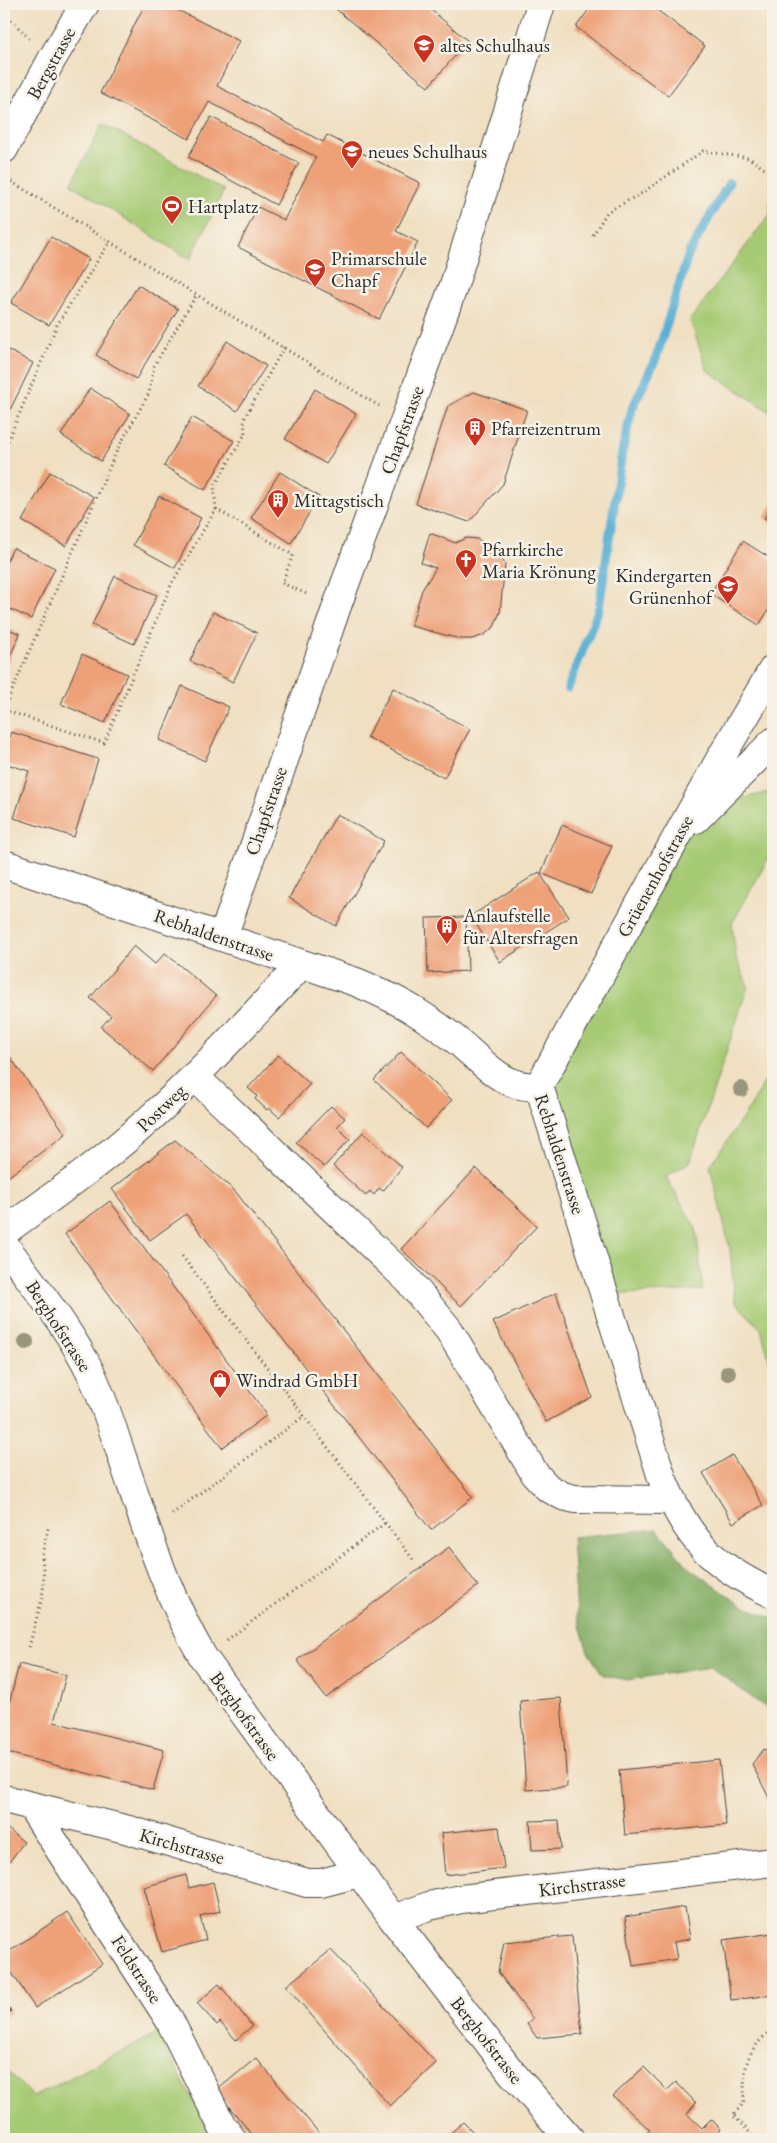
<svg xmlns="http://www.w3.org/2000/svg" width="777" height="2143" viewBox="0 0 777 2143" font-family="'EB Garamond',serif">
<rect width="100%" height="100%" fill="#f7f3e8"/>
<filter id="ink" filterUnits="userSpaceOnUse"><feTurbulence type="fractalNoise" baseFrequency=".02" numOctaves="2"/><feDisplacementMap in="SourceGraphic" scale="10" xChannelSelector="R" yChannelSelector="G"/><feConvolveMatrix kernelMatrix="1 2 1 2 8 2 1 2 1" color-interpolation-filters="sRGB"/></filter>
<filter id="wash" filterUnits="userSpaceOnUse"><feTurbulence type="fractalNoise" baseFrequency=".0096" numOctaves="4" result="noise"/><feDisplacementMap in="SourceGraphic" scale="20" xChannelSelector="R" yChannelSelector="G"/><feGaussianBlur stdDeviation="1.12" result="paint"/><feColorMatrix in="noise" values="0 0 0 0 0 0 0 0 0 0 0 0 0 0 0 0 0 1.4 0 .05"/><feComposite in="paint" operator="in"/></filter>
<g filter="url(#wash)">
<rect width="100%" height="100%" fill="#f0dfc1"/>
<path fill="#a6ca73" stroke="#687a4f" d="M103,124L224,190L190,260L71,184Z
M771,173L773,175V414L707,370L690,320L770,214Z
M773,791V850L732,924L736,958L748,986L690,1162L666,1177L696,1229L703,1290L606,1295L539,1086L674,841L731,801Z
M773,1066V1375L761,1329L735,1302L730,1249L710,1166L751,1106Z
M159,2032L167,2052L214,2139H4V2067L33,2097Z"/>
<path fill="#84ae65" stroke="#586c48" d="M657,1529L689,1568L742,1605L773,1618V1713L710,1667L627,1680L603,1675L588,1652L577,1616L572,1537Z"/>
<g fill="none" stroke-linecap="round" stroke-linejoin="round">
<path stroke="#57afd4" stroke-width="9" d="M568,688L599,608L622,452L632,409L656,358L689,253L729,183"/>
</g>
<g id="blocks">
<path fill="#eea077" d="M145,4H166L239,41L217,86L323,142L327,135L420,183L396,231L418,242L379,319L238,247L258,207L284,220L316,157L209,102L189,139L100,93Z
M330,4H424L468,41L428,87Z
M593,4H649L705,46L668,96L576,27Z
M211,117L299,163L276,205L188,157Z
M51,237L89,259L49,325L11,303Z
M138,285L178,309L136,379L96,355Z
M227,341L266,366L237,411L198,386Z
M4,348L33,363L9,412L4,409Z
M90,388L130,414L101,461L61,435Z
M315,389L356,414L326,464L285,439Z
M474,392L527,410L503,484L469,522L416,504L448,406Z
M192,417L234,441L205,490L164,466Z
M50,472L94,497L66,546L22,521Z
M280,472L319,497L291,543L251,518Z
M159,496L201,518L175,568L133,545Z
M773,503V524L764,518Z
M430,533L455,543L466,538L477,539L492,547L500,553L505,565L500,612L494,627L484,635L472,639H460L411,626L422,590L436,568L421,563Z
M743,541L773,560V603L759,625L710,594Z
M13,548L55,568L31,619L4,606V567Z
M115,576L157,595L134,644L92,625Z
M213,612L257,633L233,682L190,661Z
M4,627L20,634L4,670Z
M82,654L127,674L105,723L61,704Z
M182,686L229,707L205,761L159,740Z
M393,688L470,729L444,778L367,737Z
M11,732L98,759L74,837L14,818L29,771L4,763V753Z
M337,814L384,841L336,926L289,898Z
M562,825L612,846L591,894L541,873Z
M539,872L569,917L500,962L471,916Z
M466,917L468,971L428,973L426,918Z
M134,946L155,964L165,953L216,996L153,1071L101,1027L111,1016L90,998Z
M4,1049L66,1134L5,1179L4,1176Z
M401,1052L452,1100L426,1128L374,1080Z
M278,1055L310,1084L279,1117L269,1108L267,1110L255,1099L257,1096L248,1088Z
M331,1106L345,1118L337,1127L350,1139L324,1167L296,1142Z
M363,1132L402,1167L383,1191L379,1188L374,1195L370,1191L366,1196L333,1166Z
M175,1140L235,1191L473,1497L431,1530L186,1214L150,1240L112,1189Z
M476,1168L537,1226L461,1306L401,1249Z
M110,1201L267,1415L222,1448L65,1234Z
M556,1293L592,1397L546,1422L493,1322Z
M732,1455L763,1505L733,1523L703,1473Z
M449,1547L478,1586L326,1698L297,1660Z
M19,1664L66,1675L54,1722L164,1750L153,1790L4,1752V1725Z
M561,1698L567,1787L526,1790L520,1701Z
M764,1749L773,1754V1806L752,1764Z
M719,1760L726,1825L625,1835L619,1770Z
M559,1820L561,1849L532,1850L530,1821Z
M4,1826L24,1842L4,1869Z
M499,1827L504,1868L445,1875L441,1833Z
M186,1875L189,1888L213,1882L220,1911L200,1916L206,1940L162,1952L144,1887Z
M685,1907L690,1939L674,1942L677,1959L633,1966L625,1917Z
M67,1912L102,1964L35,2008L4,1961V1955Z
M773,1933V1995L731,2000L723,1940Z
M572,1936L582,2034L537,2038L527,2024L533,2019L498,1972L504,1942Z
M331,1950L436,2063L390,2106L286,1986Z
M219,1984L252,2026L236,2040L220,2022L217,2025L197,2003Z
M4,2003L11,2011L4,2019Z
M256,2058L324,2139H256L216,2091Z
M644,2067L667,2090L676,2082L696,2103L687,2114L702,2128L711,2119L721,2129L715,2137L717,2139H643L642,2137L650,2130L613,2096Z
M463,2122L480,2139H444Z"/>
</g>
</g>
<g filter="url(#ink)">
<use href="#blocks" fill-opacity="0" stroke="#494642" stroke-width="1"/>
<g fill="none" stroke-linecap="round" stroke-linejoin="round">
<g stroke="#494642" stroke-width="30">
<path id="minor" d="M4,149L52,59L85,4
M696,819L773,742
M4,864L356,982C378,991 400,1001 421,1015C435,1024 448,1033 461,1044C485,1064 505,1090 539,1086
M223,937L337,606L454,285L541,4
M194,1076L408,1280L449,1330L535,1474L548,1488L563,1496L575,1499L671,1500
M539,1086L662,1478C688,1541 712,1565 773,1594
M539,1086L720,759L773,669
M4,1232C49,1199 95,1167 137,1130C196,1079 248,1020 301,965
M4,1244C34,1286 68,1326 91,1373C105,1403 115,1436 126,1469C148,1534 168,1598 203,1657L393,1919L512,2073L570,2139
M4,1799L129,1830L307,1883H321L359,1873
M31,1806L169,2019L221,2124L232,2139
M393,1919L429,1906L461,1899L773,1862"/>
</g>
<path stroke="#494642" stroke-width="3" stroke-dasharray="1 4" stroke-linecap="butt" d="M4,13L30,39
M7,179L379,406
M593,235L607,212L642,193L703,151L749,158L773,175
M4,450L57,325L110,241
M216,509L293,555L282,583L309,595
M4,709L117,450L149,393L154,366L197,294
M4,710L104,743L172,583L216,509L214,487L245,434L244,419L284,347
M182,1256L415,1562
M172,1514L304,1416
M227,1640L385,1523
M29,1647L42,1598L44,1582L42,1554L49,1525
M756,2139L733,2115L744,2103C744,2066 744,2053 773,2028"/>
<use href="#minor" stroke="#fff" stroke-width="28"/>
</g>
<g fill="#98967b">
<circle cx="741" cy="1089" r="8"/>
<circle cx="26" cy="1342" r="8"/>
<circle cx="728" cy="1373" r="8"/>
</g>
</g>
<defs>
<g id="school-pin" transform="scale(1.125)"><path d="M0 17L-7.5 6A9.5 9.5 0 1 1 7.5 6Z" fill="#c8321e" stroke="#f7f3e8"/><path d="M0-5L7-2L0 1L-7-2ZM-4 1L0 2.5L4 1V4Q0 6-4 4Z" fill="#fff"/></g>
<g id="stadium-pin" transform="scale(1.125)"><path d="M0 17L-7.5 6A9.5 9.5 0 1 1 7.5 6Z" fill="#c8321e" stroke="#f7f3e8"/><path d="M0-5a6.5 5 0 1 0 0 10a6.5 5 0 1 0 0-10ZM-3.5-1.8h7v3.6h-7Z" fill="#fff"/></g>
<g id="building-pin" transform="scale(1.125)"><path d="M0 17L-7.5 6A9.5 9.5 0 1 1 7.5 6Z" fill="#c8321e" stroke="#f7f3e8"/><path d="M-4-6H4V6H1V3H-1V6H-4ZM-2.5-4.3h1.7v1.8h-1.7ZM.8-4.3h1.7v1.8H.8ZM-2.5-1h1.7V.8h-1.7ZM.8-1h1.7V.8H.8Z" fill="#fff"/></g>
<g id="church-pin" transform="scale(1.125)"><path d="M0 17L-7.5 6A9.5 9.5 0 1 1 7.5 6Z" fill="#c8321e" stroke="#f7f3e8"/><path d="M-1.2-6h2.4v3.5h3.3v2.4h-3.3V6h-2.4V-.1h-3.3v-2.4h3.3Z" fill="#fff"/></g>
<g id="shop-pin" transform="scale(1.125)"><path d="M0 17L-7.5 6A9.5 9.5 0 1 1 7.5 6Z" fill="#c8321e" stroke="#f7f3e8"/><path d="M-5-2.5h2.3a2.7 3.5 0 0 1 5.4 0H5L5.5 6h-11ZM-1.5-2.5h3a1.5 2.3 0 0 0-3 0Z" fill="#fff"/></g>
</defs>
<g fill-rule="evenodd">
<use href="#school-pin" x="424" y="45"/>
<use href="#school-pin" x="352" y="151"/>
<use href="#stadium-pin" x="172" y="206"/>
<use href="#school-pin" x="315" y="269"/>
<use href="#building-pin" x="475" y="428"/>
<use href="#building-pin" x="278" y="500"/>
<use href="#church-pin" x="466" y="560"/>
<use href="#school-pin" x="728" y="586"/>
<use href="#building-pin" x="447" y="926"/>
<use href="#shop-pin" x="220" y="1380"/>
</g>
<g text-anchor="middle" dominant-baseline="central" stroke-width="5" stroke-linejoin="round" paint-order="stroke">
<g font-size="19" fill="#2b2b2b" stroke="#f7f3e8" text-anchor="start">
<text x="440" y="45">altes Schulhaus</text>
<text x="368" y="151">neues Schulhaus</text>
<text x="188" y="206">Hartplatz</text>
<text x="331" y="258">Primarschule<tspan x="331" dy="22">Chapf</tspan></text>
<text x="491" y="428">Pfarreizentrum</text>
<text x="294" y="500">Mittagstisch</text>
<text x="482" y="549">Pfarrkirche<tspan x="482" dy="22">Maria Krönung</tspan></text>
<text x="712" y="575" text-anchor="end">Kindergarten<tspan x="712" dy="22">Grünenhof</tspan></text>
<text x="463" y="915">Anlaufstelle<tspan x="463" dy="22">für Altersfragen</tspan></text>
<text x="236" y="1380">Windrad GmbH</text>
</g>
<g font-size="19" fill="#2b2b2b" stroke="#f7f3e8">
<text transform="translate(51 63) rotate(-61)">Bergstrasse</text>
<text transform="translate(402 430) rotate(-70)">Chapfstrasse</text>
<text transform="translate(266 811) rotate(-71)">Chapfstrasse</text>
<text transform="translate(655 876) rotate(-61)">Grüenenhofstrasse</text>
<text transform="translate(214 935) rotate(19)">Rebhaldenstrasse</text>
<text transform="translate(161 1108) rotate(-44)">Postweg</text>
<text transform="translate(560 1154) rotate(72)">Rebhaldenstrasse</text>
<text transform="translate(59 1326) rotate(57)">Berghofstrasse</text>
<text transform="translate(245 1716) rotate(54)">Berghofstrasse</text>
<text transform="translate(182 1846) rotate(16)">Kirchstrasse</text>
<text transform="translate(582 1885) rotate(-7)">Kirchstrasse</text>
<text transform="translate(137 1969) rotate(57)">Feldstrasse</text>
<text transform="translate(487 2040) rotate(52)">Berghofstrasse</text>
</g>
</g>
<rect width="777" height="2143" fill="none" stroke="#f7f3e8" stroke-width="20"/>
</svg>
